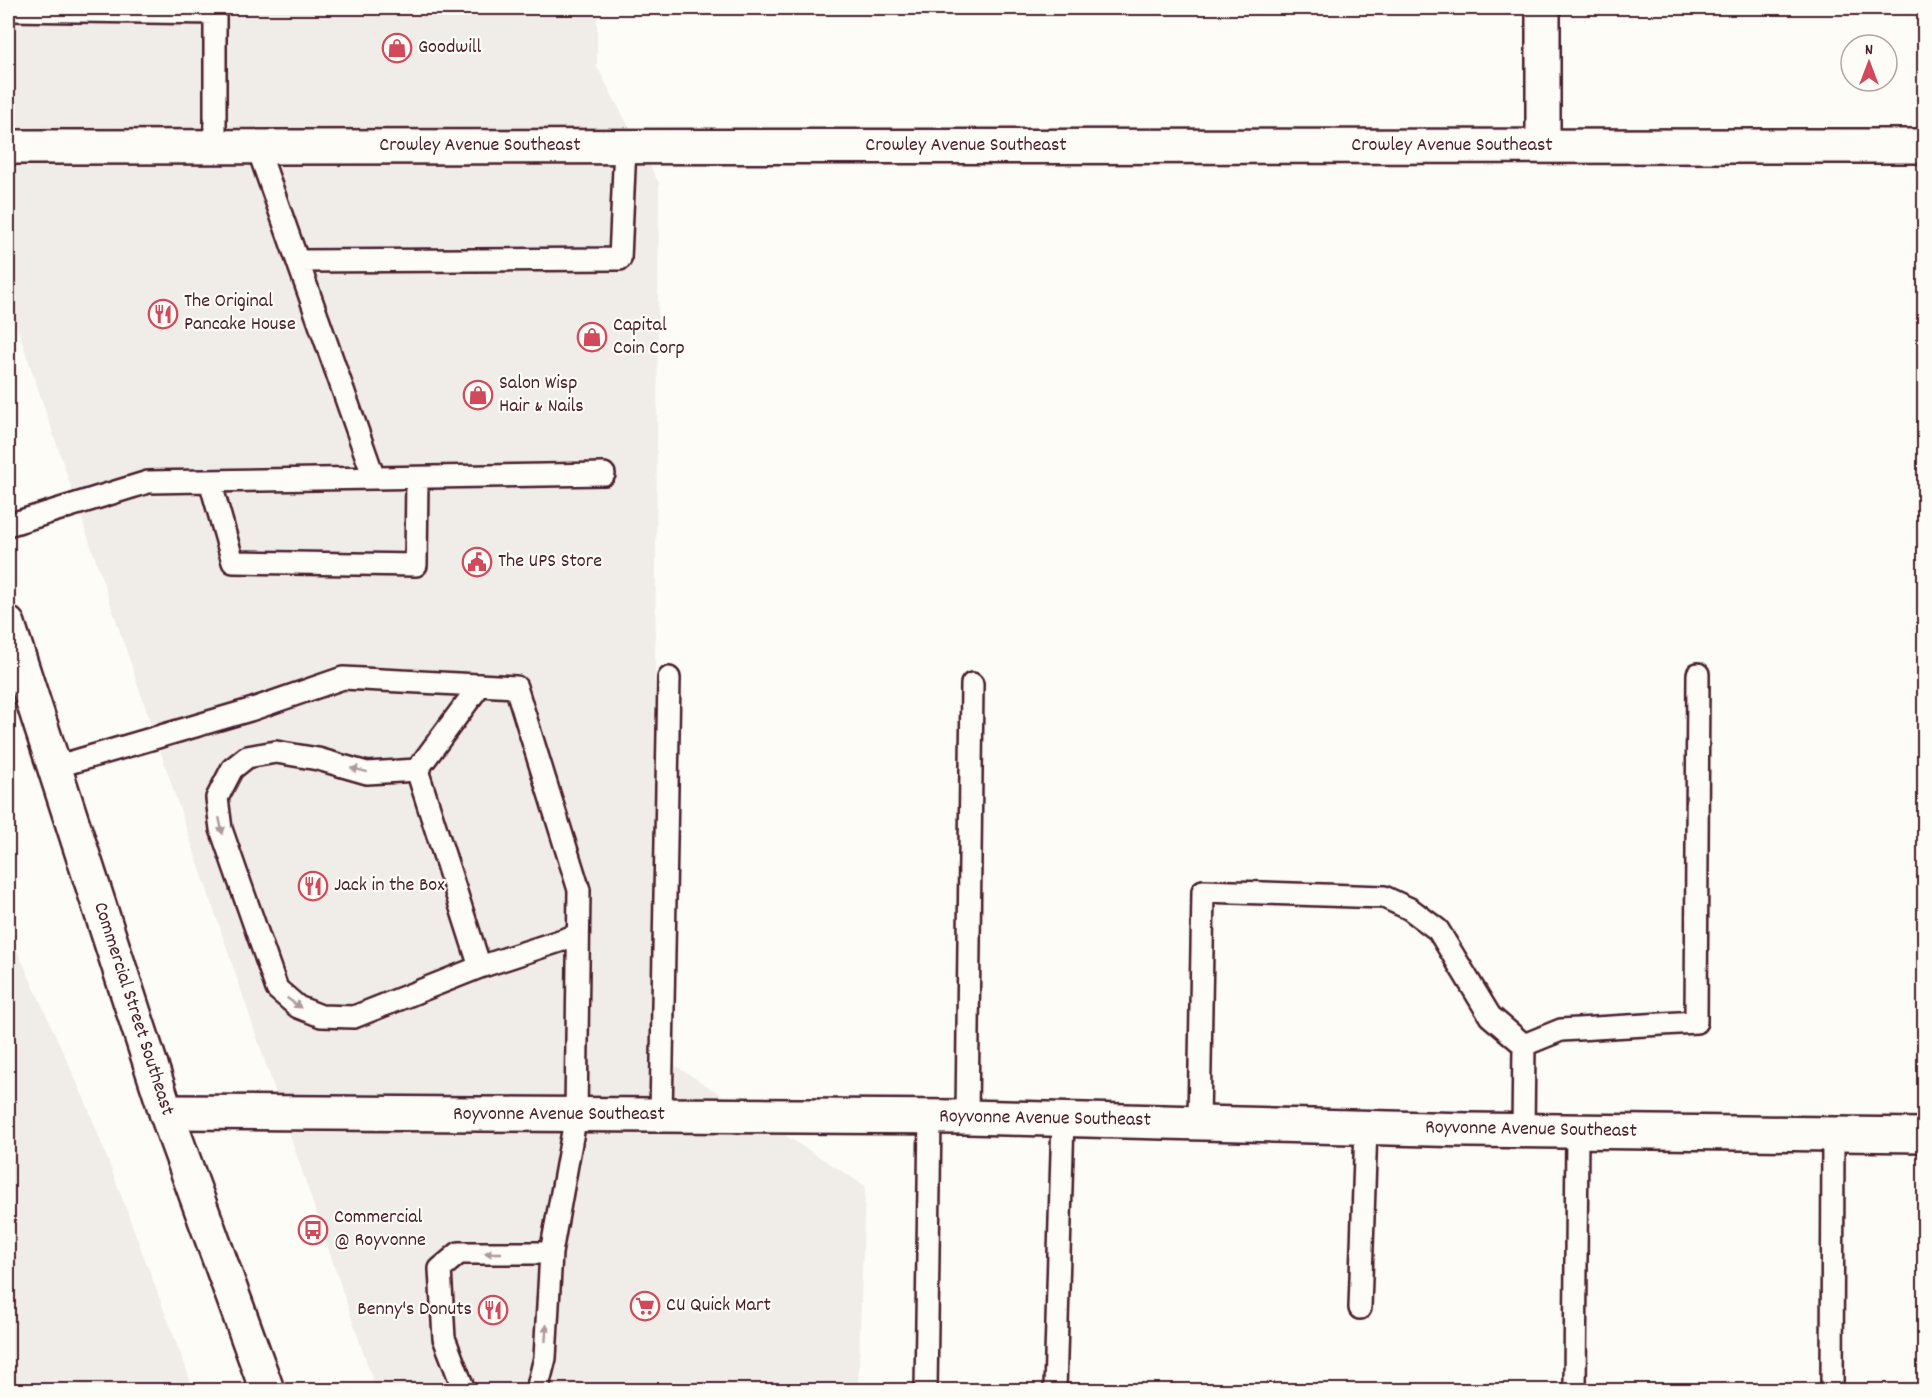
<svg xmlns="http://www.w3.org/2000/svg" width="1932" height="1398" viewBox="0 0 1932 1398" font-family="Dekko,sans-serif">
<rect width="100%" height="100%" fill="#fdfcf7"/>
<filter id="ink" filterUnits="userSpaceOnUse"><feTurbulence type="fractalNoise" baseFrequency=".0167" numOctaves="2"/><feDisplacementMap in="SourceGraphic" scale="12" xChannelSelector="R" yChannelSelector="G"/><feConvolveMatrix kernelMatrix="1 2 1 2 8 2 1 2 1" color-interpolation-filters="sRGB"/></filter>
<g filter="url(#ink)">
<path fill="#f0ece8" d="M8,8H597V67L659,183L652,1051L865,1186L858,1390H376L8,300Z
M8,930L87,1105L194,1390H8Z"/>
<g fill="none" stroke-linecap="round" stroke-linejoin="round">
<g stroke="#4a1f2b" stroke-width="26">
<path id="service" d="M215,8V146
M8,10L215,13
M257,146L374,478
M298,261L620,259L625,146
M210,481L233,562L416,565L417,478
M8,525L148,482L604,474
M480,685L417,770L480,967L578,935
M55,767L250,710L343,678L516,687L579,890L576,1115L551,1253L545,1358L537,1390
M417,770L367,773L318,759L276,752L247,757L232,769L217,798L221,829L277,989L298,1007L321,1016L354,1017L480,967
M1524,1045L1561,1030L1696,1022L1698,674
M661,1115L669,678
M967,1117L972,684
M1199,1122L1203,891L1384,897L1410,909L1438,930L1490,1016L1524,1045L1523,1131
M1360,1308L1366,1127
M464,1390L444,1338L440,1269L459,1253H551
M926,1390L930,1117
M1055,1390L1063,1119
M1575,1390L1577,1131
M1832,1390L1833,1134"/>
</g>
<g stroke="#4a1f2b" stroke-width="38">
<path id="minor" d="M1543,8V146
M8,147L1924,146
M166,1112L967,1117L1468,1130L1924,1135"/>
</g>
<g stroke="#4a1f2b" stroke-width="38">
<path id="primary" d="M8,624L166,1112L267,1390"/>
</g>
<use href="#service" stroke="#fdfcf7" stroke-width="21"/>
<use href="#minor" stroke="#fdfcf7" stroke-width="33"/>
<use href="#primary" stroke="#fdfcf7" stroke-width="33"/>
</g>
<defs><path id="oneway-solid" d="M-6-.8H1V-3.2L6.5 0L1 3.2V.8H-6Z" transform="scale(1.5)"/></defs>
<g fill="#ac999b">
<use href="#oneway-solid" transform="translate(359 770) rotate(-166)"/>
<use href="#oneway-solid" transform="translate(221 826) rotate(78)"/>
<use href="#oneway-solid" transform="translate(294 1003) rotate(35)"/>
<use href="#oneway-solid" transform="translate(493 1253) rotate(180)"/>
<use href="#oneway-solid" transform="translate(546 1333) rotate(-86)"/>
</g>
</g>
<defs>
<g id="shop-ring" transform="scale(1.5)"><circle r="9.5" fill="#fdfcf7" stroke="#d1495b" stroke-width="1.5"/><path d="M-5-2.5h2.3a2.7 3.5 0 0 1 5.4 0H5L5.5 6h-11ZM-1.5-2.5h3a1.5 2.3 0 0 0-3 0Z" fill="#d1495b"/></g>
<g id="restaurant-ring" transform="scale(1.5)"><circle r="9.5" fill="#fdfcf7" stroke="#d1495b" stroke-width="1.5"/><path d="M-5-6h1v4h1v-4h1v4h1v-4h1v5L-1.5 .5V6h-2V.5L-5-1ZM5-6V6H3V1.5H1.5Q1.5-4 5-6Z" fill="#d1495b"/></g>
<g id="civic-ring" transform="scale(1.5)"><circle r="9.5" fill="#fdfcf7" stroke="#d1495b" stroke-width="1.5"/><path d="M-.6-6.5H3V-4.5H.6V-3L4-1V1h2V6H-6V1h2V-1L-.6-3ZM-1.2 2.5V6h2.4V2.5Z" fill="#d1495b"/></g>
<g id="bus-ring" transform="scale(1.5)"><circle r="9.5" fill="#fdfcf7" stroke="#d1495b" stroke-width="1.5"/><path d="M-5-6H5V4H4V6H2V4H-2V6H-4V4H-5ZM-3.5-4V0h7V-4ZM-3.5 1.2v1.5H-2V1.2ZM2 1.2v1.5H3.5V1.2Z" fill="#d1495b"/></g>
<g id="supermarket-ring" transform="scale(1.5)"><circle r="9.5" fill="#fdfcf7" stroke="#d1495b" stroke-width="1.5"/><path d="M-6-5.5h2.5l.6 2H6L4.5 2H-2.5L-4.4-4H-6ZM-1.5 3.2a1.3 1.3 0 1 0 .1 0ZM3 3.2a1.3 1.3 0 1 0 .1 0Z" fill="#d1495b"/></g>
</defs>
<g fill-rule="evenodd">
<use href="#shop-ring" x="397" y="48"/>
<use href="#restaurant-ring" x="163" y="314"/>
<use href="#shop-ring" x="592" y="337"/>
<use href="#shop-ring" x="478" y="395"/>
<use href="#civic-ring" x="477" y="562"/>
<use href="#restaurant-ring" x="313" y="886"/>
<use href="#bus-ring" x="313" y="1230"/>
<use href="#supermarket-ring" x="645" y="1306"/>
<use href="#restaurant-ring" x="493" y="1310"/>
</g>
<g text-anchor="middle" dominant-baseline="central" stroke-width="4.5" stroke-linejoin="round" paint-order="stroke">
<g font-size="20" fill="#4a1f2b" stroke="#fdfcf7" text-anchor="start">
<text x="418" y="48">Goodwill</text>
<text x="184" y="302">The Original<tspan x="184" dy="23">Pancake House</tspan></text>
<text x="613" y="326">Capital<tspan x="613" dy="23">Coin Corp</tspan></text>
<text x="499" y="384">Salon Wisp<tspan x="499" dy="23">Hair &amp; Nails</tspan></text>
<text x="498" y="562">The UPS Store</text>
<text x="334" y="886">Jack in the Box</text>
<text x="334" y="1218">Commercial<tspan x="334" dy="23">@ Royvonne</tspan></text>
<text x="666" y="1306">CU Quick Mart</text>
<text x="472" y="1310" text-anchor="end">Benny's Donuts</text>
</g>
<g font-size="20" fill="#4a1f2b" stroke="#fdfcf7">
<text x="480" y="146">Crowley Avenue Southeast</text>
<text x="966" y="146">Crowley Avenue Southeast</text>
<text x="1452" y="146">Crowley Avenue Southeast</text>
<text transform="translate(133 1009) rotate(72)">Commercial Street Southeast</text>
<text x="559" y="1115">Royvonne Avenue Southeast</text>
<text transform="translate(1045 1119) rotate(1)">Royvonne Avenue Southeast</text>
<text transform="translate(1531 1130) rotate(1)">Royvonne Avenue Southeast</text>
</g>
</g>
<rect width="1932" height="1398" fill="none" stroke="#fdfcf7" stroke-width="30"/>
<rect x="15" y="15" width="1902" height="1368" fill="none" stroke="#4a1f2b" stroke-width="2" filter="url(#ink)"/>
<g transform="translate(1869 63)"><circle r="28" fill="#fdfcf7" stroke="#b5a4a5" stroke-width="1.5"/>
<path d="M0-4.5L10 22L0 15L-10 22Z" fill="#d1495b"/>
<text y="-9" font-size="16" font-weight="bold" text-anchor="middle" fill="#4a1f2b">N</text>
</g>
</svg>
